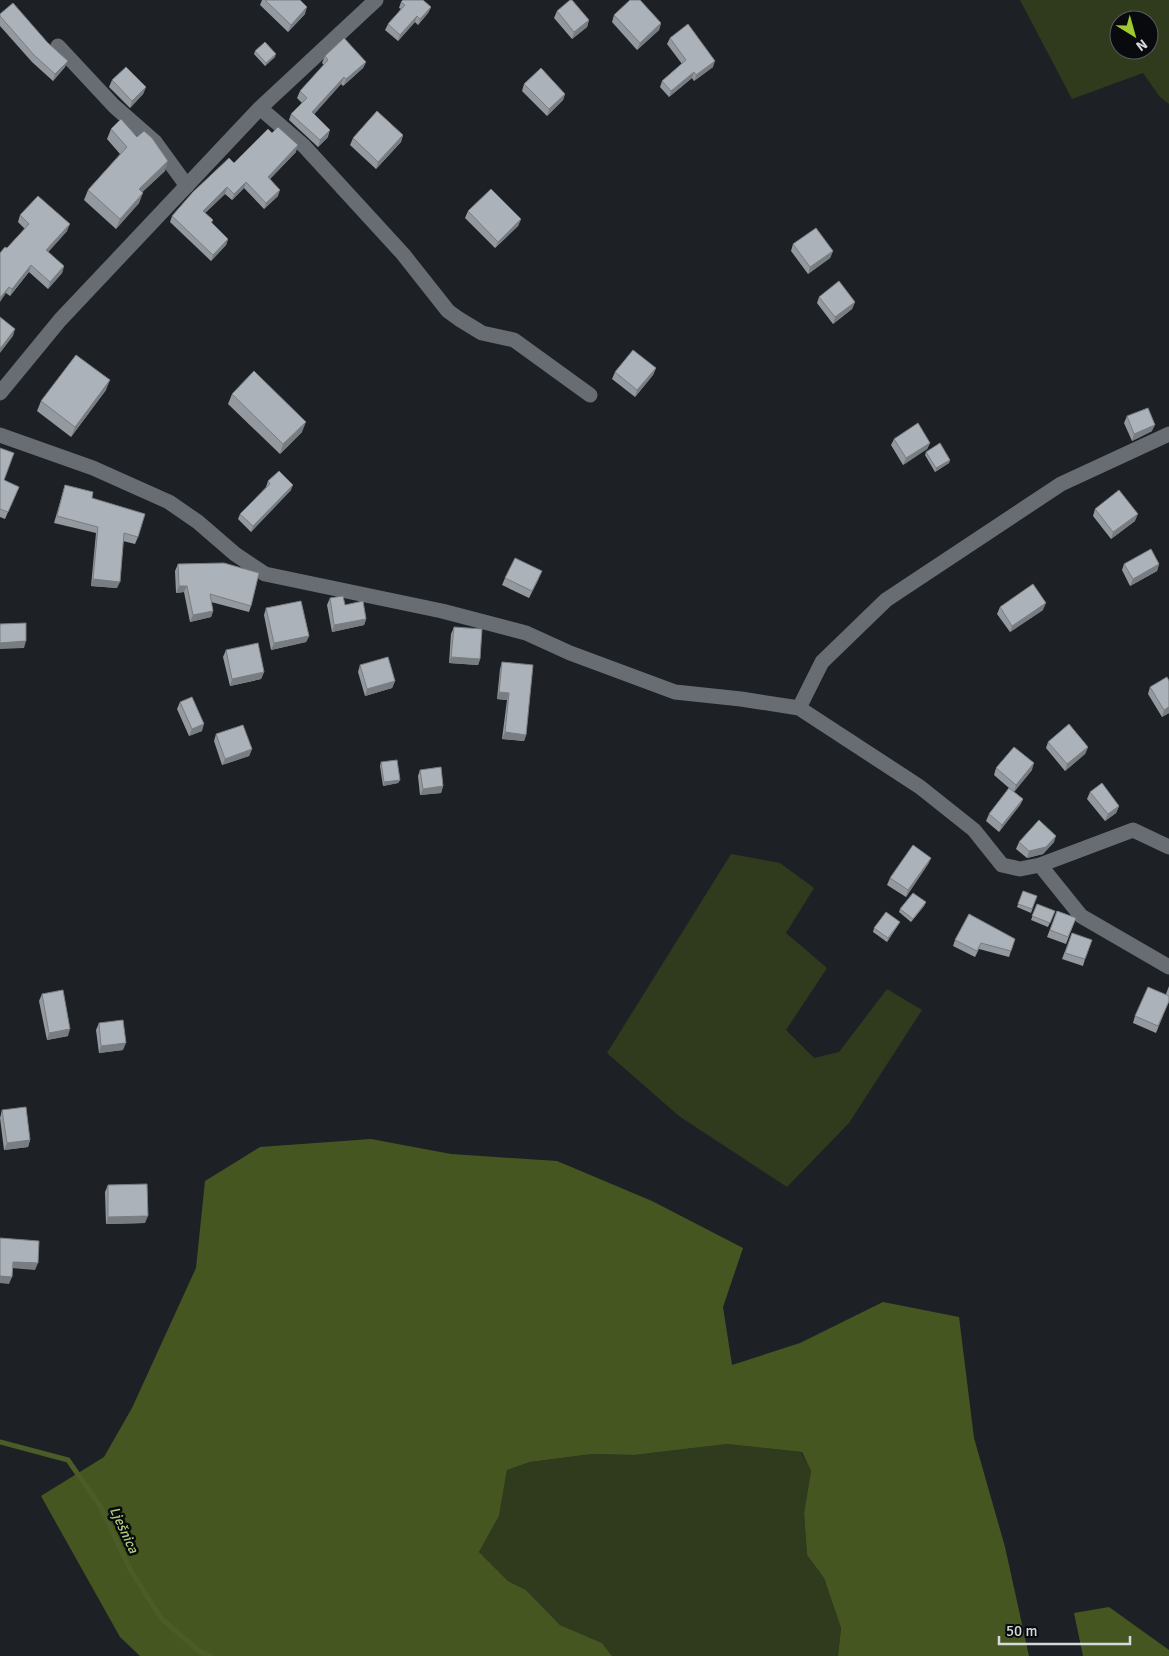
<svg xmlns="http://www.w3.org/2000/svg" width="1169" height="1656" viewBox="0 0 1169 1656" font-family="Signika,sans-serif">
<rect width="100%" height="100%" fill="#1d2126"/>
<path fill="#303a1c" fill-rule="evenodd" d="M1020,0H1169V104L1160,97L1143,73L1072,99ZM1119,20H1149V50H1119Z
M731,854L780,863L814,888L786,933L827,968L786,1030L814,1058L839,1052L887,989L922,1010L849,1123L787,1187L679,1116L607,1053Z
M727,1444L801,1452L811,1471L804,1513L807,1555L824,1578L841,1628L838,1656H612L602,1643L560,1625L526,1590L508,1581L479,1552L499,1516L507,1470L530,1462L592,1454L634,1455Z"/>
<path fill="#465621" d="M371,1139L451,1154L557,1161L652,1201L743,1248L723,1307L732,1365L800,1343L883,1302L959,1317L974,1438L1005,1547L1029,1656H838L841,1628L824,1578L807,1555L804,1513L811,1471L802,1452L727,1444L634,1455L592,1454L530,1462L507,1470L499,1516L479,1552L508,1581L526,1590L560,1625L602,1643L612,1656H140L120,1637L41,1496L104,1457L132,1408L196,1268L205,1181L260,1147Z
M1109,1607L1169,1650V1656H1083L1074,1613Z"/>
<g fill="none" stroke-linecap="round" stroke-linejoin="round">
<path stroke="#4b5c26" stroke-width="5" d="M0,1442L68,1460L100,1506L131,1571L161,1618L199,1651L210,1656"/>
<path stroke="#676d73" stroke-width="15" d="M58,46L114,106L155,142L187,186
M260,108L304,146L403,254L448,311L459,319L482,333L514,340L590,395
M0,393L60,320L260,108L376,0
M0,435L93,468L169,502L198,522L235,554L265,574L442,611L526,633L570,653L675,692L741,699L799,708L920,787L974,830L1002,865L1020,869L1040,865L1133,830L1169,847
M799,708L822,662L886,600L1061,484L1169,434
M1040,865L1081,916L1169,967"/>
</g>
<path fill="#94999f" d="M262,0H300L305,14L288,32L260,5Z
M424,1L431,7L428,13L418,25L415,22L398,41L385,30L388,24L401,9L399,8L401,2Z
M557,11L589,20L587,27L572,39L554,18Z
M0,14L65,67L53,81L32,62L0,26Z
M614,15L661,23L659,30L637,50L612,22Z
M670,38L713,67L694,81L692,78L669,97L660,87L662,81L682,64L667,44Z
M255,51L275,57L265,66L254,54Z
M325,56L366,62L363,68L343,86L341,84L314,114L328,137L318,147L289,120L291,114L302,103L297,98L300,91L324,65L322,63Z
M112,80L146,87L143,94L130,108L109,87Z
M524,84L565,94L563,100L547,116L522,91Z
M111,129L165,171L142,192L139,203L116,229L84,200L88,190L120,154L107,139Z
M272,133L296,152L270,179L278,196L264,209L244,188L232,200L225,194L205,213L213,220L212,223L228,239L226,245L211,261L170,222L172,216Z
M403,135L401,142L376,169L350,145L353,138Z
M468,211L521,219L518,226L495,248L465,218Z
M20,215L67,231L48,252L64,266L62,273L48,289L29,272L10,296L6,293L7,248L25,229L18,222Z
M793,244L833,251L830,258L808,274L791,251Z
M819,297L855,302L852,309L833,324L817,303Z
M656,368L653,375L635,397L612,379L615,372Z
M106,390L71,437L37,411L41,401Z
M232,394L302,432L280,454L228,404Z
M1127,416L1152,431L1132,441L1124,423Z
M894,439L930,443L927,449L903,465L891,445Z
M0,448L4,480L19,487L5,519L0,517Z
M926,452L950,460L949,463L935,472L925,455Z
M268,481L291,490L251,532L238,519L240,514L266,487Z
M65,485L92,498L138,537L135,544L123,541L117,588L91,586L96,533L54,523Z
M1095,509L1135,521L1111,539L1093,516Z
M178,564L251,606L249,612L211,602L213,611L211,617L190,622L184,592L176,593L175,571Z
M1124,564H1159L1157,571L1130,586L1122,570Z
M505,578H539L529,598L502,585Z
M330,598L345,605L366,619L364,625L332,632L327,605Z
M1000,607L1043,610L1010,632L997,614Z
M266,608L309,636L306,642L271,650L264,615Z
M454,627L480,659L478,665L449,663L451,634Z
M226,650L264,672L261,679L230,686L223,657Z
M502,662L526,735L524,741L502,739L507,700L497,699L500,669Z
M360,665L395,681L392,688L365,696L358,672Z
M1150,687L1169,713L1162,717L1148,694Z
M180,702L202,731L189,736L177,709Z
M216,734L252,749L249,756L222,765L214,741Z
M1048,742L1088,747L1085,754L1065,771L1046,748Z
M381,762L400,780L398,783L383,786L380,766Z
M996,768L1032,770L1014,792L1023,799L1020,805L999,832L986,821L989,814L1009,788L994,775Z
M420,770L443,786L441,793L420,795L418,776Z
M1090,792L1119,806L1116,813L1105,821L1087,799Z
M1019,842H1054L1043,854L1027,858L1016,849Z
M931,858L928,864L906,897L887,885L890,878Z
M1023,891L1037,896L1031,913L1017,907Z
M926,902L924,906L911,922L899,912L900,909Z
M1037,904L1055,911L1048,927L1031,920Z
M1057,911L1076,918L1066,944L1047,937Z
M969,914L1011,951L1009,957L979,949L975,957L953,946L955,940Z
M898,925L887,942L873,932L874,928Z
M1072,933L1085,959L1083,966L1062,959Z
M1169,986V1001L1156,1033L1133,1023L1135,1016L1166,994Z
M42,994L68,1036L47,1040L39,1001Z
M99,1023L123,1050L99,1053L96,1030Z
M2,1110L30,1140L28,1147L4,1150L0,1118Z
M108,1185L145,1223L106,1224L105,1192Z"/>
<path fill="#787d82" d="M307,7L305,14L288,32L291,25Z
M431,7L428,13L418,25L420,19Z
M417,16L415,22L398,41L400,35Z
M589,20L587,27L572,39L574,32Z
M661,23L659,30L637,50L640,43Z
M276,54L275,57L265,66L266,63Z
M68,61L65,67L53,81L55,74Z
M715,61L713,67L694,81L696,75Z
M366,62L363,68L343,86L346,79Z
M694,72L692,78L669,97L671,91Z
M344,77L341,84L310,119L312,112Z
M146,87L143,94L130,108L132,101Z
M565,94L563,100L547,116L549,109Z
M330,130L328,137L318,147L320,140Z
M403,135L401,142L376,169L378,162Z
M298,145L296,152L266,183L268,177Z
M168,161L165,171L135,199L139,189Z
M246,182L244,188L232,200L234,194Z
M227,187L225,194L201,217L203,211Z
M280,190L278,196L264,209L266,203Z
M143,193L139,203L116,229L120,219Z
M521,219L518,226L495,248L498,242Z
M70,224L67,231L44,257L46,250Z
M228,239L226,245L211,261L213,255Z
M833,251L830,258L808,274L810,267Z
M31,265L29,272L10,296L12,289Z
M64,266L62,273L48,289L50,282Z
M9,287L6,293L0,302V298Z
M855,302L852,309L833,324L835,317Z
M15,329L13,336L0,353V349Z
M656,368L653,375L635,397L637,390Z
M110,380L106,390L71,437L75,427Z
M306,422L302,432L280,454L283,444Z
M1155,425L1152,431L1132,441L1134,434Z
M930,443L927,449L903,465L906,458Z
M950,460L949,463L935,472L936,468Z
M293,485L291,490L251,532L253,526Z
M1138,514L1135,521L1111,539L1113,532Z
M1159,564L1157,571L1130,586L1133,579Z
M542,571L539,578L529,598L532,591Z
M93,579L120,582L117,588L91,586Z
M179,586H187L184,592L176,593Z
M1046,603L1043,610L1010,632L1012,626Z
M213,611L211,617L190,622L193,615Z
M366,619L364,625L332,632L334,625Z
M309,636L306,642L271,650L274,643Z
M26,641L24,648L0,649V643Z
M451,657L480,659L478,665L449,663Z
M264,672L261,679L230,686L232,679Z
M395,681L392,688L365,696L367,689Z
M499,692L509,693L507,700L497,699Z
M1169,707V713L1162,717L1164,710Z
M204,724L202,731L189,736L192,729Z
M505,732L526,735L524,741L502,739Z
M1088,747L1085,754L1065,771L1067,764Z
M252,749L249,756L222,765L225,759Z
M1034,763L1032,770L1014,792L1016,785Z
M400,780L398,783L383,786L384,782Z
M443,786L441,793L420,795L423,789Z
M1023,799L1020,805L999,832L1002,825Z
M1119,806L1116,813L1105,821L1108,814Z
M1056,836L1054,842L1043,854L1027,858L1029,851Z
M931,858L928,864L906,897L908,890Z
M926,902L924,906L911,922L913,919Z
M900,922L898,925L887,942L888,938Z
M70,1029L68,1036L47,1040L49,1033Z
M126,1043L123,1050L99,1053L101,1046Z
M30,1140L28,1147L4,1150L7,1143Z
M148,1216L145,1223L106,1224L108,1217Z
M13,1262L38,1263L35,1270L11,1268Z
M0,1276L12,1277L9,1284L0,1283Z"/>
<path fill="#acb2b9" stroke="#787d82" d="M265,0H300L307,7L291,25Z
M403,0H423L431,7L420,19L417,16L400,35L388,24L405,5L401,2Z
M570,0H572L589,20L574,32L557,11Z
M630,0H640L661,23L640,43L614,15Z
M13,3L47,42L68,61L55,74L34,55L0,16V14Z
M688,24L715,61L696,75L694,72L671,91L662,81L686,60L670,38Z
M344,38L366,62L346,79L344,77L312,112L330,130L320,140L291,114L307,98L300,91L328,60L325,56Z
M265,42L276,54L266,63L255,51Z
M126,67L146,87L132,101L112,80Z
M541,68L565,94L549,109L524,84Z
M377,111L403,135L378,162L353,138Z
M121,119L137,137L144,131L152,138L168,161L139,189L143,193L120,219L88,190L127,147L111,129Z
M278,127L298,145L268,177L280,190L266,203L246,182L234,194L227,187L203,211L213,220L211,222L228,239L213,255L172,216L193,192L229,158L234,163L268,129L272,133Z
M491,189L521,219L498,242L468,211Z
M38,196L70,224L46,250L64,266L50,282L31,265L12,289L9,287L0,298V253L5,247L7,248L29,224L20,215Z
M816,228L833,251L810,267L793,244Z
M839,281L855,302L835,317L819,297Z
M0,317L15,329L0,349Z
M633,350L656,368L637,390L615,372Z
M76,355L110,380L75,427L41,401Z
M254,371L306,422L283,444L232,394Z
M1148,408L1155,425L1134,434L1127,416Z
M918,423L930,443L906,458L894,439Z
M940,443L950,460L936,468L926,452Z
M0,448L14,453L4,480L19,487L8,512L0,509Z
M279,471L293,485L253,526L240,514L270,484L268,481Z
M65,485L93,492L92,498L145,514L138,537L124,533L120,582L93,579L98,527L57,516Z
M1119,490L1138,514L1113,532L1095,509Z
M1151,549L1159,564L1133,579L1124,564Z
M515,558L542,571L532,591L505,578Z
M224,563L259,573L251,606L210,594L213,611L193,615L187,586H179L178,564Z
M1033,584L1046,603L1012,626L1000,607Z
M343,596L345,605L363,601L366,619L334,625L330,598Z
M301,601L309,636L274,643L266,608Z
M26,623V641L0,643V624Z
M454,627L482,629L480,659L451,657Z
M258,643L264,672L232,679L226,650Z
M388,657L395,681L367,689L360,665Z
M502,662L533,665L526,735L505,732L509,693L499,692Z
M1167,677L1169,681V707L1164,710L1150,687Z
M192,697L204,724L192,729L180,702Z
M1069,724L1088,747L1067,764L1048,742Z
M243,725L252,749L225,759L216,734Z
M1014,747L1034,763L1016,785L996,768Z
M397,760L400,780L384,782L381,762Z
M441,767L443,786L423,789L420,770Z
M1102,783L1119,806L1108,814L1090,792Z
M1009,788L1023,799L1002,825L989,814Z
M1039,820L1056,836L1046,847L1029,851L1019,842Z
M913,845L931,858L908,890L890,878Z
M1023,891L1037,896L1032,909L1018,904Z
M913,893L926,902L913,919L900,909Z
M1037,904L1055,911L1050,923L1032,916Z
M1057,911L1076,918L1068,937L1050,930Z
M886,912L900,922L888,938L874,928Z
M969,914L1015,939L1011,951L981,943L977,951L955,940Z
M1072,933L1092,940L1085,959L1065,953Z
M1148,987L1169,996V1001L1158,1026L1135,1016Z
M63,990L70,1029L49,1033L42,994Z
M123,1020L126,1043L101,1046L99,1023Z
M26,1107L30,1140L7,1143L2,1110Z
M147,1184L148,1216L108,1217V1185Z
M0,1238L39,1241L38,1263L13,1262L12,1277L0,1276Z"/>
<g text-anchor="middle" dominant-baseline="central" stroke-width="5" stroke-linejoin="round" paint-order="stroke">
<g font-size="14" font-style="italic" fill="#b2ce7d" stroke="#080a0d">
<text transform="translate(124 1530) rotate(65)">Lješnica</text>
</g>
</g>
<g transform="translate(1134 35) rotate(143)"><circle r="24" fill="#080a0d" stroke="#5a5d60"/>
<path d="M0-4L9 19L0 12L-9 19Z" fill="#9fca2d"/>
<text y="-8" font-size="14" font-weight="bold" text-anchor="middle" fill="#d6d9dc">N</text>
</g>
<path d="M999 1636v8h131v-8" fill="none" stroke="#d6d9dc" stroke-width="2.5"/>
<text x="1006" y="1636" font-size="15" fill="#d6d9dc" stroke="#080a0d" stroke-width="4" paint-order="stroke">50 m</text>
</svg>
